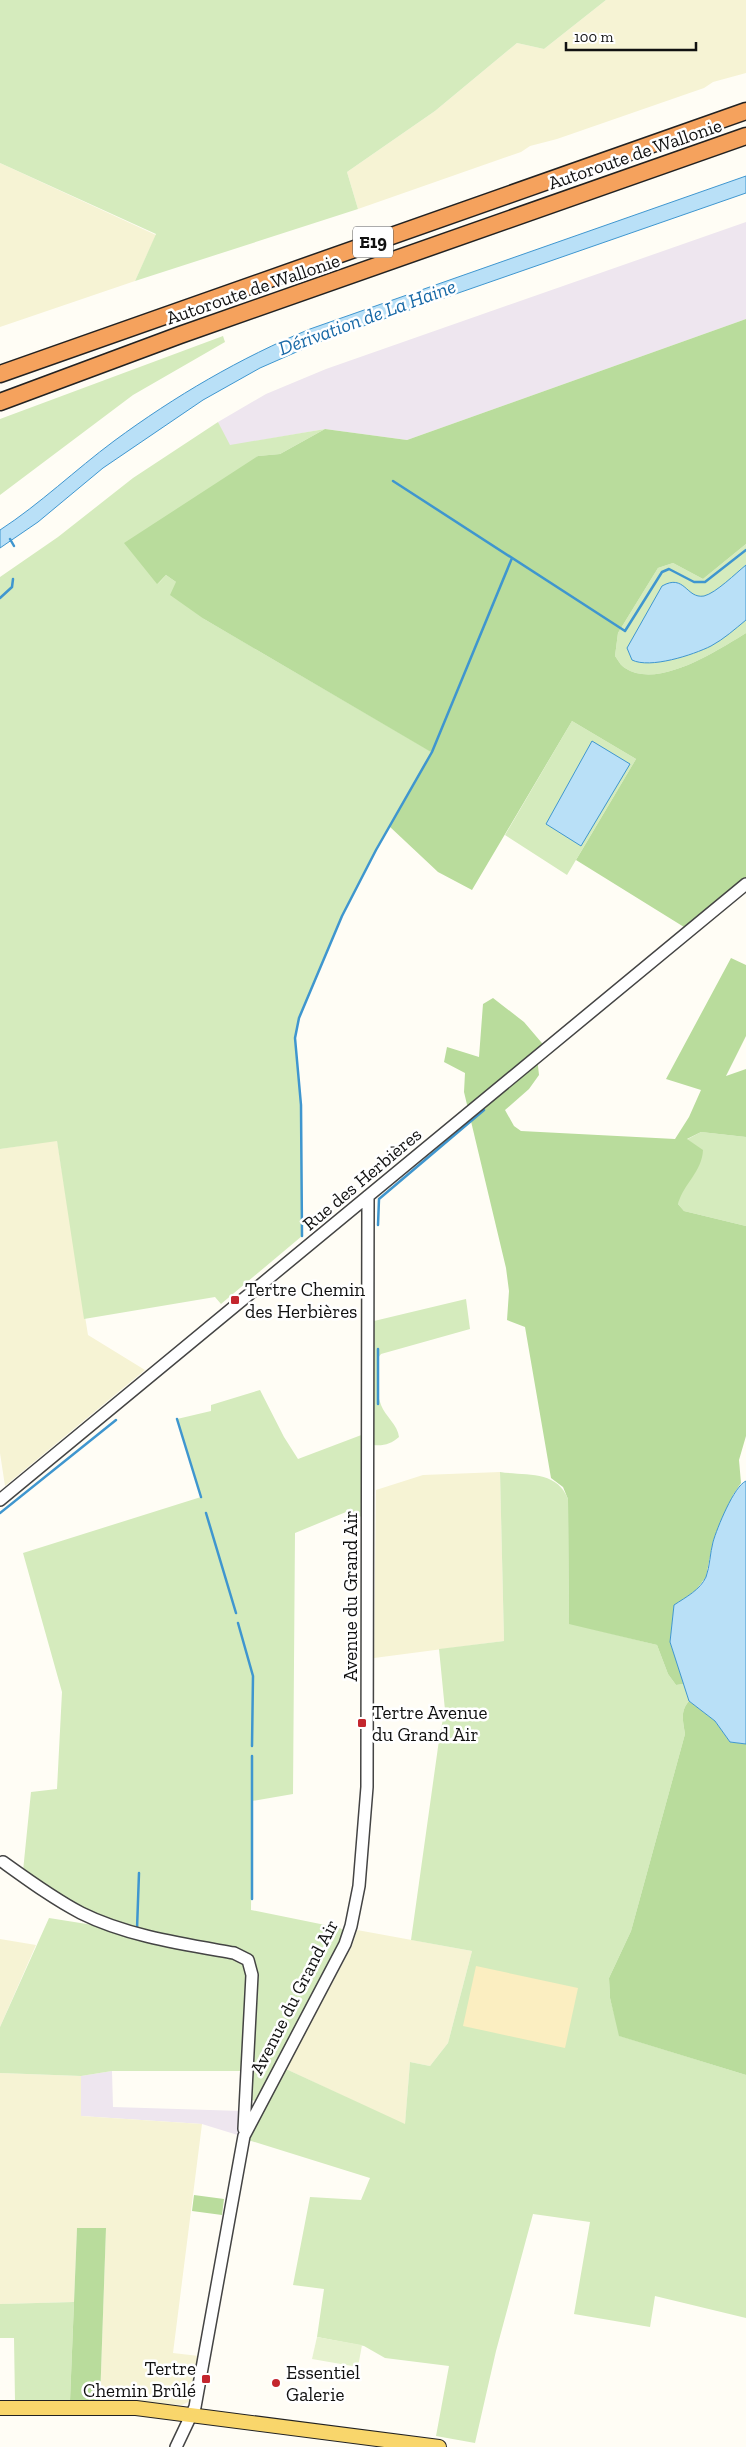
<svg xmlns="http://www.w3.org/2000/svg" width="746" height="2447" viewBox="0 0 746 2447" font-family="'Zilla Slab',serif">
<rect width="100%" height="100%" fill="#fffdf5"/>
<path fill="#eee6ef" d="M746,222V319L407,440L325,429L229,446L218,422L266,394L326,369Z
M112,2071L113,2107L242,2111L241,2136L202,2124L81,2116V2076Z"/>
<path fill="#f6f3d4" d="M606,0H746V73L713,82L704,88L557,139L530,146L521,152L358,209L347,172L435,111L517,43L544,49Z
M0,163L156,235L135,281L0,327Z
M57,1140L88,1335L145,1370L5,1486L0,1453V1149Z
M500,1472L504,1641L374,1658L376,1490L423,1475Z
M357,1930L472,1951L448,2043L430,2066L410,2062L405,2125L286,2069L352,1946Z
M0,1939L36,1945L0,2027Z
M0,2073L81,2076V2116L202,2124L173,2353L199,2356L190,2401L182,2405L100,2401L106,2228H77L74,2302L0,2304Z"/>
<path fill="#d5ebbd" d="M0,0H606L544,49L517,43L435,111L347,172L358,209L135,281L156,234L0,163Z
M223,336L225,342L133,395L0,495V419Z
M218,422L230,445L325,429L280,454L258,456L158,584L166,575L176,582L204,619L432,752L376,850L342,916L299,1018L295,1038L301,1105L302,1236L221,1304L215,1297L84,1319L57,1141L0,1149V577L58,537L133,478Z
M746,544V633C718,650 658,690 625,668C621,666 618,660 615,656L618,633L658,568L673,563L703,579Z
M572,721L636,759L567,875L505,835Z
M701,1132L746,1137V1226L684,1211L678,1204L686,1140Z
M466,1299L470,1329L381,1354L378,1358C378,1373 375,1390 381,1405C385,1416 398,1425 399,1437C391,1444 384,1446 373,1445L374,1321Z
M260,1390L284,1437L298,1459L364,1434L362,1517L346,1512L295,1533L293,1794L252,1801L251,1910L340,1928L344,1931L258,2102L249,2099L251,1959L137,1929L79,1908L23,1871L31,1792L57,1789L62,1692L23,1553L201,1497L177,1419L211,1411V1405Z
M500,1472C527,1476 557,1470 568,1499L569,1623L657,1645L668,1674L676,1685L684,1684L689,1701C680,1711 683,1721 685,1734L631,1931L609,1978L610,1998L620,2036L746,2075V2318L655,2296L650,2327L574,2314L590,2222L533,2214L496,2351L475,2443L436,2436L449,2366L385,2358L364,2346L317,2337L324,2289L293,2285L310,2197L361,2200L370,2178L248,2140L286,2069L405,2124L410,2062L430,2066L448,2043L472,1951L411,1940L440,1733L445,1710L439,1649L504,1641Z
M49,1918L112,1928L233,1955L248,1966L243,2071H112L81,2076L0,2073V2027Z
M74,2302L70,2401H15L14,2338H0V2304Z"/>
<path fill="#b9dc9c" d="M746,319V544L703,579L673,563L658,568L618,633L615,656C618,660 621,666 625,668C658,690 718,650 746,633V877L684,927L576,860L636,759L572,721L472,890L438,872L389,826L431,752L204,619L170,595L176,582L166,575L157,584L124,543L258,456L280,454L325,429L407,440Z
M731,958L746,965V1036L726,1076L746,1069V1137L701,1132L687,1139L703,1150C702,1172 684,1183 678,1204L684,1211L746,1226V1436L739,1460L741,1483L733,1495L713,1541L706,1577L696,1590L674,1606L670,1642L684,1684L676,1685L668,1674L657,1645L569,1624L568,1499L563,1487L551,1478L525,1327L507,1320L509,1291L506,1268L464,1092L465,1073L444,1062L447,1047L479,1057L483,1004L493,998L524,1022L547,1049L537,1057L539,1075L529,1089L505,1110L514,1126L521,1131L675,1139L689,1117L701,1090L666,1079Z
M689,1701L715,1721L730,1742L746,1744V2075L619,2036L610,1998L609,1978L631,1931L685,1734C683,1721 680,1711 689,1701Z
M194,2195L224,2199L222,2215L192,2211Z
M77,2228H106L100,2401H70Z"/>
<path fill="#fbeec1" d="M476,1966L578,1988L565,2048L463,2026Z"/>
<path fill="#e6f2cf" d="M317,2337L362,2345L358,2367L312,2359Z"/>
<path fill="#b9e0f7" stroke="#3f96cf" d="M746,176V193L326,339L260,368L203,400L103,468L38,522L0,548V530C40,504 75,470 114,441C175,396 240,358 310,329Z
M746,565V620C735,629 724,639 711,646C693,655 650,669 632,660L627,648L662,586C685,573 686,599 704,596C716,593 736,573 746,565Z
M592,741L630,764L581,846L546,824Z
M746,1481V1744L730,1742L715,1721L689,1701L670,1642L674,1605C686,1597 700,1590 706,1577C710,1566 710,1553 713,1542C717,1528 734,1486 746,1481Z"/>
<g fill="none" stroke-linecap="round" stroke-linejoin="round">
<path stroke="#3f96cf" stroke-width="2.5" d="M393,481L625,631L662,572L669,569L694,582H705L746,550
M10,539L14,546
M0,598L12,587L13,579
M378,1225L379,1199L484,1110
M302,1236L301,1105L295,1038L299,1018L342,916L376,850L432,752L512,558
M378,1404V1349
M177,1419L201,1497
M0,1513L116,1420
M206,1513L236,1613
M238,1623L253,1676L252,1746
M252,1899V1756
M137,1929L139,1873"/>
<g stroke="#444" stroke-width="14">
<path id="minor" d="M0,1500L746,884
M3,1862C28,1880 54,1899 81,1913C127,1936 183,1944 234,1953L248,1960L252,1975L244,2129
M176,2447L195,2407L244,2136L345,1944L351,1926L359,1886L367,1787L368,1196"/>
</g>
<g stroke="#222" stroke-width="16">
<path id="major" d="M0,2408H136L439,2447"/>
</g>
<g stroke="#222" stroke-width="19">
<path id="highway" d="M0,374L746,111
M0,402L180,335L746,136"/>
</g>
<use href="#minor" stroke="#fff" stroke-width="11"/>
<use href="#major" stroke="#f9d66b" stroke-width="14"/>
<use href="#highway" stroke="#f5a25d" stroke-width="16"/>
</g>
<g fill="#c4262e" stroke="#fff" stroke-width="2">
<rect x="230" y="1295" width="10" height="10" rx="2.5"/>
<rect x="357" y="1718" width="10" height="10" rx="2.5"/>
<rect x="201" y="2374" width="10" height="10" rx="2.5"/>
<circle cx="276" cy="2383" r="5"/>
</g>
<g text-anchor="middle" dominant-baseline="central" stroke-width="5" stroke-linejoin="round" paint-order="stroke">
<rect fill="#fff" stroke="#585858" stroke-width="1" x="353" y="226.5" width="40" height="31" rx="4"/>
<g font-size="18" font-weight="bold" fill="#111">
<text x="373" y="242">E19</text>
</g>
<g font-size="19" fill="#111" stroke="#fff">
<text transform="translate(635 154) rotate(-19)">Autoroute de Wallonie</text>
<text transform="translate(253 289) rotate(-19)">Autoroute de Wallonie</text>
<text transform="translate(362 1179) rotate(-40)">Rue des Herbières</text>
<text transform="translate(350 1596) rotate(-90)">Avenue du Grand Air</text>
<text transform="translate(294 1997) rotate(-63)">Avenue du Grand Air</text>
</g>
<g font-size="19" fill="#111" stroke="#fff" text-anchor="start">
<text x="245" y="1289">Tertre Chemin<tspan x="245" dy="22">des Herbières</tspan></text>
<text x="372" y="1712">Tertre Avenue<tspan x="372" dy="22">du Grand Air</tspan></text>
<text x="196" y="2368" text-anchor="end">Tertre<tspan x="196" dy="22">Chemin Brûlé</tspan></text>
<text x="286" y="2372">Essentiel<tspan x="286" dy="22">Galerie</tspan></text>
</g>
<g font-size="20" font-style="italic" fill="#1768a6" stroke="#fff">
<text transform="translate(367 317) rotate(-20)">Dérivation de La Haine</text>
</g>
</g>
<path d="M566 42v8h130v-8" fill="none" stroke="#111111" stroke-width="2.5"/>
<text x="574" y="42" font-size="15" fill="#111111" stroke="#ffffff" stroke-width="4" paint-order="stroke">100 m</text>
</svg>
